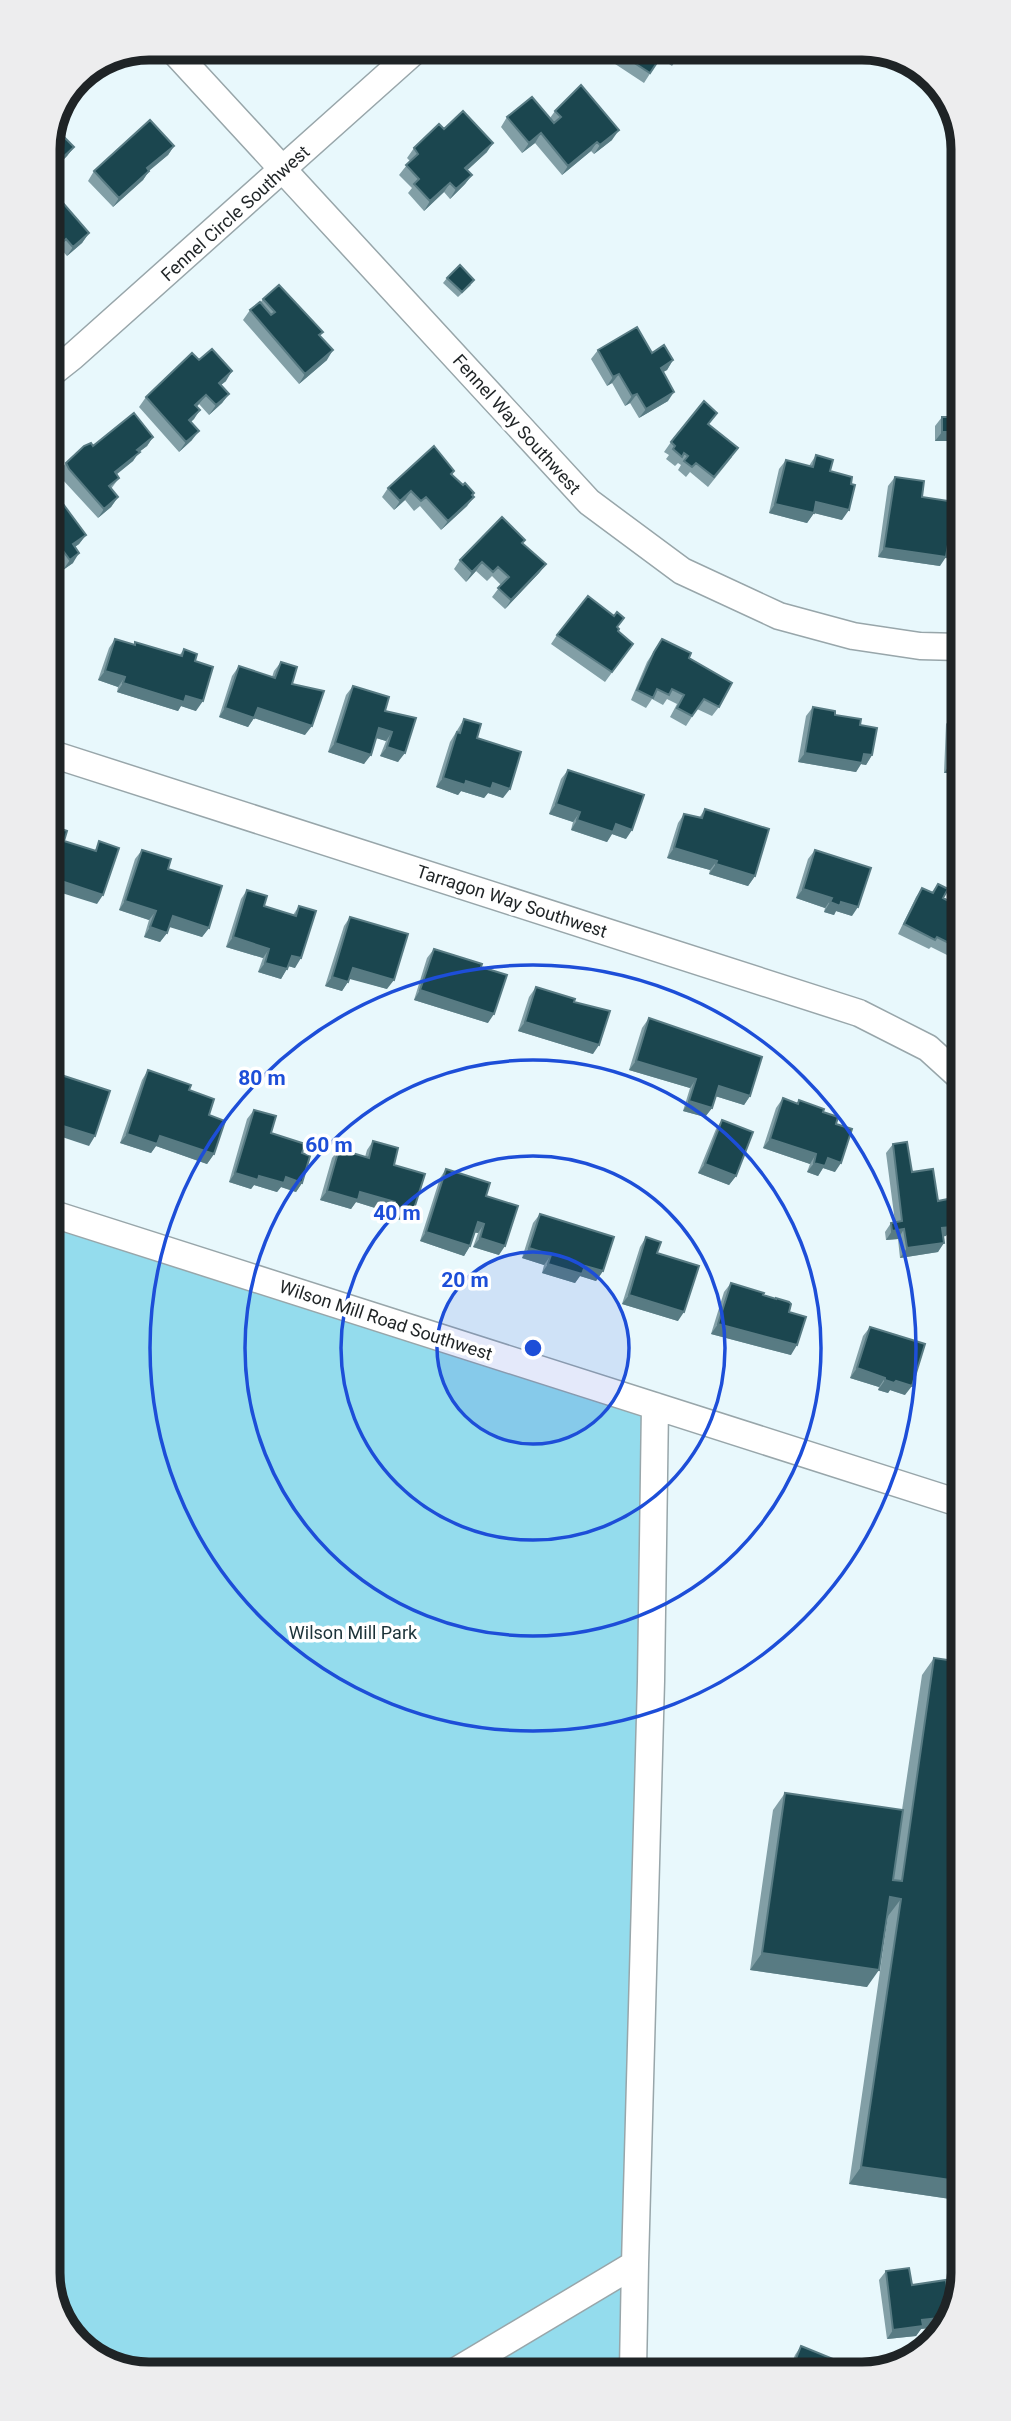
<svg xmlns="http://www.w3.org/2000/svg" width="1011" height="2421" viewBox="0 0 1011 2421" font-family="Roboto,sans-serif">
<rect width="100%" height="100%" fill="#e8f8fc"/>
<path fill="#94dced" d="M50,1219L669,1408L637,1946V2370L142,2373L87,2353L53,2305Z"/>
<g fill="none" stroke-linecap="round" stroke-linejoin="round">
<g stroke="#98a6aa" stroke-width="29">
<path id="street" d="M170,47L589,502L682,571L779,616L853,636L920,646L960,647
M48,376L72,357L419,47
M49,753L859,1013L928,1048L961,1078
M50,1213L962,1504
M635,2264L651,1681L655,1406
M456,2371L635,2264L633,2370"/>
</g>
<use href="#street" stroke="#fff" stroke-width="26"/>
</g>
<path fill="#829fa6" d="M613,47H685L672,66L660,58L644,83L606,58Z
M555,111L612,140L594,154L591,151L562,175L535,143L522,153L501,127L507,117L550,118Z
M444,129L487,152L467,170L472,175L465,184L450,199L444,192L424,211L408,193L412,188L399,175L410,161L407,158L414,148Z
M174,146L168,155L149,171L143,180L113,207L88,181L94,171Z
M74,147L67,156L54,169L47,163V150L49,148Z
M48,203L89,233L82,243L67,256L60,248Z
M447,278L471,285L458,297L443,283Z
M263,299L323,332L320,336L327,360L299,384L243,320L250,310L260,303Z
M598,350L652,353L673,360L667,370L663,372L668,401L639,418L630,403L625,406L612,383L607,386L591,359Z
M199,360L226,381L221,385L229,394L222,403L209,415L199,404L197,407L194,419L191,422L192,440L179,452L139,407L146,397Z
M942,417L951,441H935V426Z
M709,424L732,457L708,487L690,472L686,477L678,470L681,465L678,463L675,466L666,459L669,455L664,452L671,442Z
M153,437L147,446L139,452L133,461L116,475L119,478L111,489L118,497L111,507L98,518L62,479L59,472L66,463L93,446Z
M816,455L830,471L842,520L814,513L807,523L769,513L779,469L786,460L809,466Z
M454,471L452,475L472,495L467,506L441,530L420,506L414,511L405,500L394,510L382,497L388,488Z
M895,477L922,497L940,566L878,557L888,486Z
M48,492L86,535L79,544L75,547L73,563L63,570L56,560L48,566Z
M522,543L546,564L539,573L505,609L492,597L501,585L492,576L487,581L476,571L466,582L454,569L460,560Z
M617,627L618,631L633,644L605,682L551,644L557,635Z
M115,639L134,645L135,642L179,656L184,649L195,661L196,711L181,706L178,711L117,692L118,687L98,680L109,648Z
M662,639L689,658L719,707L712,716L697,709L686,726L670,717L677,704L667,699L663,705L652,699L646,708L631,700L647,662Z
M281,662L292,684L305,735L254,718L248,727L219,717L232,676L239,666L272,677L274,671Z
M353,686L385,711L416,718L398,762L380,756L386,741L376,738L364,764L328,752L346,695Z
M813,707L860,725L872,755L866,765L861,764L856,772L798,762L806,716Z
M953,715H960V773H944L946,724Z
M464,719L477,738L503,798L488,793L484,798L461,791L458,795L436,787L450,742Z
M568,770L626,839L612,834L607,842L571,830L573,822L549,814L561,779Z
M705,809L755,876L748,886L709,874L710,870L667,858L678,823L684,814L699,818Z
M142,850L168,869L209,928L202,937L169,926L167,933L160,942L144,937L149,920L119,910L135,859Z
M815,850L852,916L836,911L834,915L824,912L825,908L796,898L808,859Z
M938,884L943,898L960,907L961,962L931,947L929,949L898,934L916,897L922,888L932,892Z
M247,890L264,906L293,915L299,906L295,968L288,966L281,979L258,972L263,958L226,947L241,899Z
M350,917L387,989L350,978L342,991L325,986L344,926Z
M434,949L481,967L488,1023L414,1000L427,958Z
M536,987L574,1002L593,1054L518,1031L529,997Z
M649,1018L750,1096L744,1105L715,1096L712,1108L705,1117L683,1111L690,1088L629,1070L642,1028Z
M148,1070L189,1090L214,1154L207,1164L156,1146L151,1153L120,1143L142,1080Z
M783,1098L797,1103L799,1100L823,1112L836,1124L835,1172L823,1168L818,1176L807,1172L810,1164L763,1148L776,1108Z
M254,1110L271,1133L302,1153V1183L296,1192L281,1187L277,1192L254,1185L251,1189L229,1182L247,1119Z
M722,1120L736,1176L729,1185L698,1173L716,1129Z
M373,1141L394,1165L407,1222L387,1216L388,1212L356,1202L351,1209L320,1200L332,1158L339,1149L365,1157L367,1150Z
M893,1144L912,1172L938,1201L946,1236H944L938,1252L900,1258L898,1239L886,1240L885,1232L891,1223L895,1222L886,1153Z
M446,1169L486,1196L499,1255L473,1247L478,1233L474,1232L470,1246L464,1256L420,1241L440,1178Z
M540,1214L603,1271L596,1281L580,1276L575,1283L542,1273L544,1265L522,1258L533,1223Z
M646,1237L657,1253L678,1321L622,1304L640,1247Z
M731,1283L763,1295L789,1312L791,1355L711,1334L724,1292Z
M870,1327L905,1395L890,1390L888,1393L878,1390L879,1387L850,1378L863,1336Z
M934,1658L962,1662L964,2201L849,2184L888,1916H887L867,1987L750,1970L773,1810L785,1793L902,1810L922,1675Z
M886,2271L912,2285L944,2326L921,2329L916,2336L887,2339L879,2280Z
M801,2346L834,2369H789L795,2355Z"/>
<path fill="#587b83" d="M619,130L612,140L594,154L600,145Z
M541,133L535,143L522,153L529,143Z
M597,142L591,151L562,175L568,166Z
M493,143L487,152L459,178L465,168Z
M174,146L168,155L140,178L147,168Z
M74,147L67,156L54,169L60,160Z
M149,171L143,180L113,207L119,198Z
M472,175L465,184L450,199L456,189Z
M450,183L444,192L424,211L430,201Z
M89,233L82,243L67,256L73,247Z
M66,239L60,248L48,258V255Z
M333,350L327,360L299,384L305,374Z
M673,360L667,370L654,377L661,368Z
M232,371L226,381L212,392L219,383Z
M619,374L612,383L607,386L613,377Z
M674,392L668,401L639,418L646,409Z
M229,394L222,403L209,415L216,405Z
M637,394L630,403L625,406L632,396Z
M206,395L199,404L188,414L195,405Z
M200,410L194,419L182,429L189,420Z
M199,431L192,440L179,452L186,442Z
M942,432H957L951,441H935Z
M153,437L147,446L139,452L133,461L108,481L115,472L137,450Z
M411,491L405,500L394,510L400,501Z
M118,497L111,507L98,518L104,509Z
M474,497L467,506L441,530L448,521Z
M816,502L849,510L842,520L810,512Z
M775,504L814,513L807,523L769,513Z
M86,535L79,544L66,553L73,544Z
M884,548L946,557L940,566L878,557Z
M63,551L56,560L48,566V562Z
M79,553L73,563L63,570L70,560Z
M482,562L476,571L466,582L472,572Z
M546,564L539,573L505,609L511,600Z
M105,671L125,677L118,687L98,680Z
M123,683L186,696L203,701L196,711L181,706L178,711L117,692Z
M225,708H258L312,726L305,735L254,718L248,727L219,717Z
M379,728L392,732L386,741L373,737Z
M335,743L371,755L364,764L328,752Z
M387,747L405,753L398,762L380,756Z
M805,753L864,754L872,755L866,765L861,764L856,772L798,762Z
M951,763L960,764V773H944Z
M443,778L493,783L510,789L503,798L488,793L484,798L461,791L458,795L436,787Z
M556,804L580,812L573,822L549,814Z
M577,820L616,824L632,830L626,839L612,834L607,842L571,830Z
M674,848L717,861L710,870L667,858Z
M716,864L755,876L748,886L709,874Z
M49,877L103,895L97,904L49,889Z
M803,889L832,898L825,908L796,898Z
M125,901L156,911L149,920L119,910Z
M830,902H841L858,907L852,916L836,911L834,915L824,912Z
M173,916L209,928L202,937L166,926Z
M150,927L167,933L160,942L144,937Z
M233,937L269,949L263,958L226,947Z
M292,956L301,958L295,968L285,965Z
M265,963L287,969L281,979L258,972Z
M353,968L394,980L387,989L346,978Z
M332,977L348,982L342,991L325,986Z
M420,990L494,1014L488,1023L414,1000Z
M525,1022L599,1045L593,1054L518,1031Z
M636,1061L696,1079L690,1088L629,1070Z
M719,1086L750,1096L744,1105L712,1095Z
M689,1101L712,1108L705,1117L683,1111Z
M50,1122L95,1136L89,1146L50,1133Z
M127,1134L160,1136L214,1154L207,1164L156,1146L151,1153L120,1143Z
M770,1139L816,1154L810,1164L763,1148Z
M828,1158L841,1163L835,1172L823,1168L818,1176L807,1172L814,1163Z
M705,1164L736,1176L729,1185L698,1173Z
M235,1173L286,1177L302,1183L296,1192L281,1187L277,1192L254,1185L251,1189L229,1182Z
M327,1191L360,1192L395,1202L388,1212L356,1202L351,1209L320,1200Z
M394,1206L413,1212L407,1222L387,1216Z
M478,1222L484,1224L478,1233L471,1232Z
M952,1227L946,1236L936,1238L942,1228Z
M904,1229L898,1239L886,1240L892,1231Z
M426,1232L470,1246L464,1256L420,1241Z
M480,1238L505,1246L499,1255L473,1247Z
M944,1243L938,1252L900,1258L907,1248Z
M529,1248L551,1255L544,1265L522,1258Z
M548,1264L585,1266L603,1271L596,1281L580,1276L575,1283L542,1273Z
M629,1295L684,1312L678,1321L622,1304Z
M718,1324L797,1345L791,1355L711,1334Z
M857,1368L885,1378L879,1387L850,1378Z
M885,1380L896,1381L912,1386L905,1395L890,1390L888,1393L878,1390Z
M890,1897L901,1899L888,1916L878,1915Z
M762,1953L879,1970L867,1987L750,1970Z
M861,2167L964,2182V2201L849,2184Z
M949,2317L944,2326L921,2329L916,2336L887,2339L893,2330L922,2320Z"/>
<path fill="#1b464f" stroke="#587b83" stroke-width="2" d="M614,47H685L679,57L666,49L650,73L613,49Z
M581,85L619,130L600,145L597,142L568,166L541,133L529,143L507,117L532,97L554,123L561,117L555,111Z
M463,111L493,143L465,168L472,175L456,189L450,183L430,201L414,184L419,179L406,165L418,154L414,148L439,124L444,129Z
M150,120L174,146L147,168L149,171L119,198L94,171Z
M62,135L74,147L60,160L49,148Z
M56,195L89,233L73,247L66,239L48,255V203Z
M460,265L474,280L462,292L447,278Z
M279,285L323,332L319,335L333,350L305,374L250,310L260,302L271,315L275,312L263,299Z
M637,327L652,353L664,345L673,360L661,368L674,392L646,409L637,394L632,396L619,374L613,377L598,350Z
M212,349L232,371L219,383L229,394L216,405L206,395L195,405L200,410L189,420L199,431L186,442L146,397L192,353L199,360Z
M704,401L717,413L708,424L738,448L714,477L696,463L692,467L684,461L688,456L684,453L682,457L673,449L675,446L671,442Z
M134,413L153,437L137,450L140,452L115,472L119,478L109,486L118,497L104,509L69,469L66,463L84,446L91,443L93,446Z
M942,417H957V432H942Z
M434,446L454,471L451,474L463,485L465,483L474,493L472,495L474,497L448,521L426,497L421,501L411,491L400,501L388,488Z
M816,455L833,460L830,471L852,477L851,484L855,485L849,510L816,502L814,513L775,504L786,460L813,467Z
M895,477L924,481L922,497L955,502L946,557L884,548Z
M52,489L86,535L73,544L79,553L70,560L63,551L48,562V492Z
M502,517L525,540L522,543L546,564L511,600L498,588L509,577L498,567L493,572L482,562L472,572L460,560Z
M588,596L614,616L617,612L624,618L617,627L619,629L618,631L633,644L612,672L557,635Z
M115,639L135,645V642L182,656L184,649L197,654L195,661L213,667L203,701L186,696L184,702L123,683L125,677L105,671Z
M662,639L691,653L689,658L732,683L719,707L704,699L692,716L677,708L684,695L672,689L669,695L657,689L653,698L637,690L654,652Z
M281,662L297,667L292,684L324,691L312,726L258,708L254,718L225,708L239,666L275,678Z
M353,686L389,697L385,711L416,718L405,753L387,747L392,732L379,728L371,755L335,743Z
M813,707L835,711V715L861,719L860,725L877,728L872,755L864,754L862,763L805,753Z
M953,715H960V764L951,763Z
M464,719L481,724L477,738L521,752L510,789L493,783L491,789L466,781L465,785L443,778L457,732L460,733Z
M568,770L644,795L632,830L616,824L613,832L577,820L580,812L556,804Z
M705,809L769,829L755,876L716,864L717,861L674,848L684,814L702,818Z
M49,825L67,831L64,841L96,851L99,841L119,848L103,895L49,877Z
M142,850L171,859L168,869L222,886L209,928L173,916L167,933L150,927L156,911L125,901Z
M815,850L871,868L858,907L841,902L840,906L830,902L832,898L803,889Z
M938,884L948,889L943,898L960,907L961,949L937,937L935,940L904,924L922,888L933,893Z
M247,890L267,896L264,906L296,916L299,906L316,911L301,958L292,956L287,969L265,963L269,949L233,937Z
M350,917L408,934L394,980L353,968L348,982L332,977Z
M434,949L482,964L481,967L507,975L494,1014L420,990Z
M536,987L575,999L574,1002L610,1011L599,1045L525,1022Z
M649,1018L762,1057L750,1096L719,1086L712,1108L689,1101L696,1079L636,1061Z
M148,1070L191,1085L189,1090L214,1099L209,1115L225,1121L214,1154L160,1136L157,1144L127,1134Z
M55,1073L110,1091L95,1136L50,1122V1088Z
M783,1098L798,1104L799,1100L824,1109L823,1112L838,1117L836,1124L852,1129L841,1163L828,1158L825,1166L814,1163L816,1154L770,1139Z
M254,1110L276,1116L271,1133L305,1144L302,1153L310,1156L302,1183L286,1177L284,1183L259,1176L258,1180L235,1173Z
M722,1120L753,1132L736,1176L705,1164Z
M373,1141L398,1148L394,1165L425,1174L413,1212L394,1206L395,1202L360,1192L358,1200L327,1191L339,1149L369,1158Z
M907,1142L912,1172L933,1169L938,1201L948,1199L952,1227L942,1228L944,1243L907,1248L904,1229L892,1231L891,1223L902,1221L893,1144Z
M446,1169L490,1183L486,1196L518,1206L505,1246L480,1238L484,1224L478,1222L470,1246L426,1232Z
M540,1214L614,1237L603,1271L585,1266L582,1274L548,1264L551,1255L529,1248Z
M646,1237L661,1242L657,1253L699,1266L684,1312L629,1295Z
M731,1283L764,1293L763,1295L776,1299V1298L789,1302L791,1304L789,1312L806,1317L797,1345L718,1324Z
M870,1327L925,1344L912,1386L896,1381L894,1383L885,1380V1378L857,1368Z
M934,1658L962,1662L964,2182L861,2167L901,1899L890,1897L879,1970L762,1953L785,1793L903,1810L893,1880L902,1881Z
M909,2268L912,2285L946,2280L950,2312L949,2317L922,2320L923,2326L893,2330L886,2271Z
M801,2346L838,2361L834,2369H792Z"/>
<circle cx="533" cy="1348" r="96" fill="#1d4ed8" fill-opacity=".12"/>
<g fill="none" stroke="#1d4ed8" stroke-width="3.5">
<circle cx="533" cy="1348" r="96"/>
<circle cx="533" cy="1348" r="192"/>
<circle cx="533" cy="1348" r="288"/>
<circle cx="533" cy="1348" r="383"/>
</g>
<g text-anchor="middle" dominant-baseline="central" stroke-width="7" stroke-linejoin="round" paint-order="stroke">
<g font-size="18" fill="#1f2426" stroke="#fff">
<text transform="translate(235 213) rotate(-42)">Fennel Circle Southwest</text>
<text transform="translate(517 424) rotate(48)">Fennel Way Southwest</text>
<text transform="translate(512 901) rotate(18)">Tarragon Way Southwest</text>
<text transform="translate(386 1320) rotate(18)">Wilson Mill Road Southwest</text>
</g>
<g font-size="18" fill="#1b3238" stroke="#fff">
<text x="353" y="1632">Wilson Mill Park</text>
</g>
</g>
<path d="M0 0H1011V2421H0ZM149 60H862A89 89 0 0 1 951 149V2273A89 89 0 0 1 862 2362H149A89 89 0 0 1 60 2273V149A89 89 0 0 1 149 60Z" fill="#ededee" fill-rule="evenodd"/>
<path fill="none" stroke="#1f2426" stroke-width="9" d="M149 60H862A89 89 0 0 1 951 149V2273A89 89 0 0 1 862 2362H149A89 89 0 0 1 60 2273V149A89 89 0 0 1 149 60Z"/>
<circle cx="533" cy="1348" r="10" fill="#1d4ed8" stroke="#fff" stroke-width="3.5"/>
<g font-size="21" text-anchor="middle" font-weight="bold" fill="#1d4ed8" stroke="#fff" stroke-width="7" stroke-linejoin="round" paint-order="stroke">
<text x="262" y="1085">80 m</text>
<text x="329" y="1152">60 m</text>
<text x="397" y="1220">40 m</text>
<text x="465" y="1287">20 m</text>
</g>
</svg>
